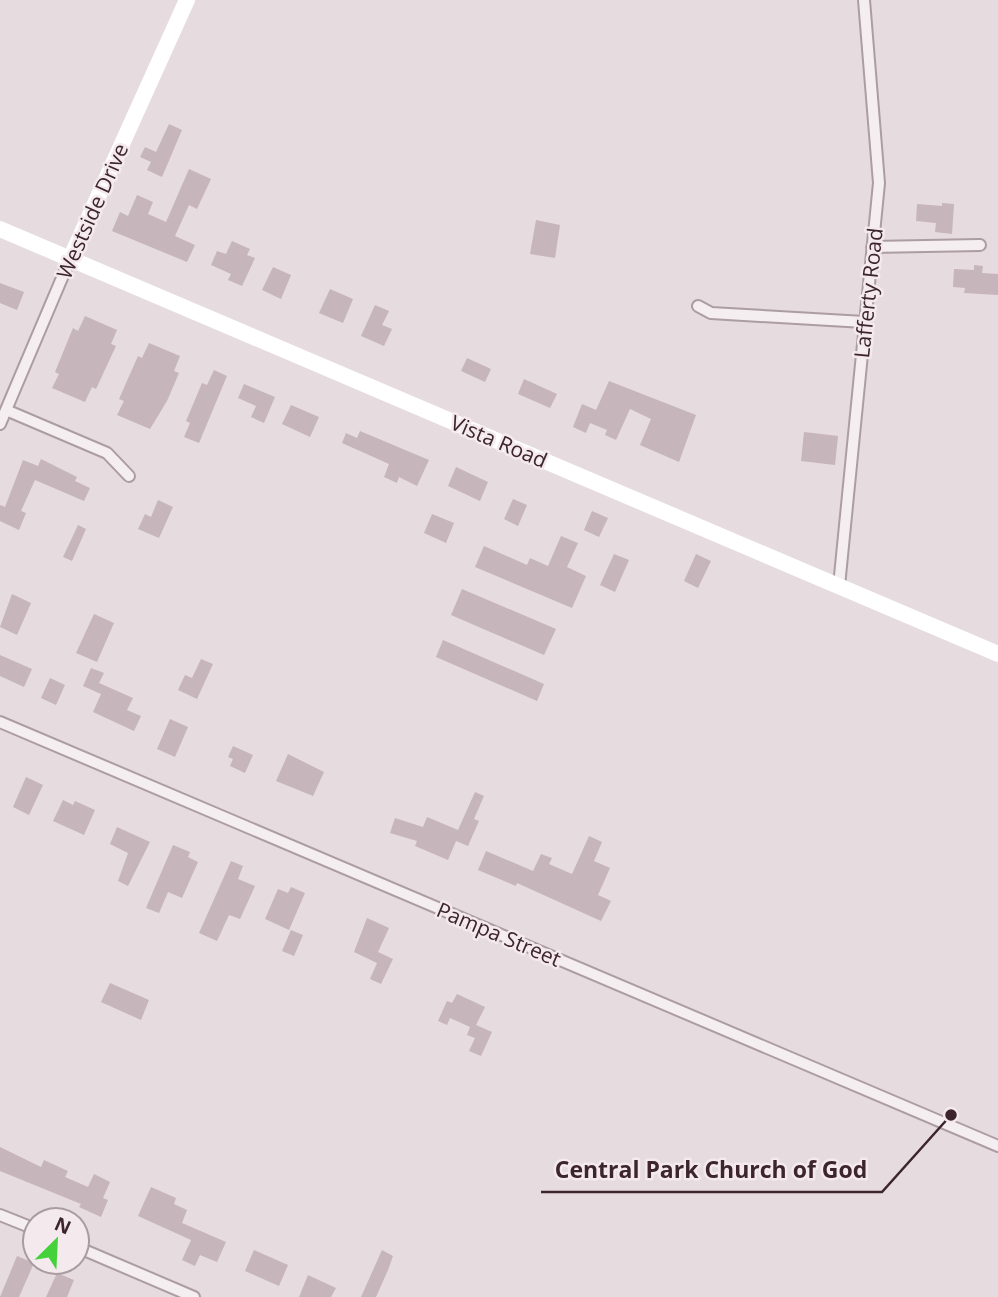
<svg xmlns="http://www.w3.org/2000/svg" width="998" height="1297" viewBox="0 0 998 1297" font-family="'Open Sans',sans-serif">
<rect width="100%" height="100%" fill="#e6dbdf"/>
<path fill="#c6b5ba" d="M169,124L182,130L162,177L147,170L151,162L140,157L145,147L156,152Z
M189,169L211,179L197,209L189,205L175,236L195,245L187,262L112,231L120,212L128,216L137,195L153,202L148,214L166,222Z
M942,203L954,204L952,234L935,232L936,223L916,221L917,204L942,206Z
M536,220L560,225L555,258L530,254Z
M232,241L250,249L247,255L255,258L242,286L228,280L231,274L211,265L217,251L226,254Z
M974,265L983,266L982,273L998,274V295L964,293L965,288L953,287L954,269L974,270Z
M273,267L291,275L281,299L262,290Z
M0,283L24,292L17,310L0,303Z
M330,289L353,299L343,323L319,313Z
M375,305L389,311L382,325L392,329L384,346L361,336Z
M85,316L117,330L111,344L116,346L96,389L92,387L85,402L52,388L59,374L55,372L73,328L78,331Z
M149,343L180,356L174,371L179,373L167,401L150,429L117,415L124,401L119,399L138,356L142,358Z
M467,358L491,369L485,382L461,371Z
M214,370L227,376L199,443L184,437L190,423L186,421L202,383L207,385Z
M524,379L557,394L550,408L518,394Z
M609,381L696,415L679,462L640,445L651,419L630,409L616,440L605,435L607,430L590,423L586,433L573,427L582,404L596,410Z
M244,384L275,397L264,423L251,417L256,406L238,398Z
M291,405L319,417L310,437L282,424Z
M360,431L429,460L417,486L399,477L397,483L384,477L389,464L342,443L346,433L357,438Z
M804,432L838,436L835,465L801,461Z
M41,459L77,477L75,481L90,488L84,501L35,480L21,511L26,513L19,530L0,521V505L5,507L23,460L38,466Z
M456,467L488,482L480,501L448,486Z
M513,499L527,505L518,526L504,519Z
M158,500L173,507L159,538L138,529L145,514L151,517Z
M592,511L608,518L599,537L584,530Z
M432,514L454,523L446,543L424,533Z
M78,525L86,529L72,561L63,557Z
M561,536L578,543L567,567L586,576L572,608L475,567L484,546L527,565L530,558L548,566Z
M614,554L629,560L615,592L600,585Z
M696,554L711,561L698,588L684,581Z
M462,589L556,629L544,655L451,615Z
M12,594L31,603L17,635L0,627Z
M94,614L114,623L97,662L76,653Z
M443,640L544,684L537,701L436,657Z
M0,655L32,669L24,687L0,676Z
M201,659L213,664L197,699L178,690L185,675L192,678Z
M91,668L104,673L99,683L133,698L127,710L141,716L134,731L93,712L101,694L83,686Z
M50,678L65,685L56,705L41,698Z
M170,719L188,727L175,757L157,749Z
M233,746L253,755L245,773L230,766L233,759L228,757Z
M288,754L324,772L313,796L276,781Z
M26,777L43,785L29,815L13,807Z
M475,792L484,796L474,819L479,821L468,846L456,841L448,860L415,846L417,841L390,833L395,818L423,827L427,817L458,830Z
M63,800L73,805L75,801L95,810L84,835L53,821Z
M117,827L150,842L128,886L118,881L128,853L110,844Z
M589,836L602,842L594,861L610,868L598,895L611,901L601,921L517,883L516,886L478,870L486,851L533,871L541,854L552,858L549,864L572,874Z
M173,845L190,852L188,857L198,862L182,898L168,892L159,913L146,908Z
M231,861L243,866L238,879L255,886L240,919L229,915L217,941L199,933Z
M291,887L305,893L289,930L265,919L278,889L288,893Z
M367,918L389,928L378,952L393,959L381,984L370,979L377,963L354,952Z
M291,930L303,935L294,956L282,951Z
M110,983L149,1000L141,1020L101,1002Z
M457,994L485,1007L476,1025L492,1032L481,1056L469,1051L475,1038L467,1035L470,1027L450,1018L447,1025L438,1021L447,1001L452,1003Z
M0,1147L41,1167L44,1160L68,1171L65,1177L88,1187L94,1174L110,1182L103,1198L108,1200L101,1217L79,1207L81,1204L0,1171Z
M151,1187L176,1198L174,1204L187,1210L182,1223L226,1242L217,1262L200,1255L195,1266L182,1260L191,1240L138,1216Z
M254,1250L288,1265L279,1286L245,1271Z
M382,1250L393,1256L388,1270L376,1297H361Z
M17,1256L34,1263L19,1297H0Z
M57,1273L74,1280L67,1297H46Z
M308,1275L336,1288L331,1297H299Z"/>
<g fill="none" stroke-linecap="round" stroke-linejoin="round">
<g stroke="#ac9da2" stroke-width="14">
<path id="street" d="M872,247L980,245
M698,306L711,313L864,322
M6,410L107,453L129,476
M0,424L70,259
M839,586L879,183L864,0
M0,722L998,1146
M0,1215L35,1229
M77,1247L194,1297"/>
</g>
<use href="#street" stroke="#f5eef0" stroke-width="10"/>
<path stroke="#fff" stroke-width="16" d="M0,229L998,654
M70,259L187,0"/>
</g>
<g text-anchor="middle" dominant-baseline="central" stroke-width="5" stroke-linejoin="round" paint-order="stroke">
<g font-size="21" fill="#3c252c" stroke="#f4eaee">
<text transform="translate(92 211) rotate(-66)">Westside Drive</text>
<text transform="translate(868 293) rotate(-84)">Lafferty Road</text>
<text transform="translate(499 441) rotate(23)">Vista Road</text>
<text transform="translate(499 934) rotate(23)">Pampa Street</text>
</g>
</g>
<path fill="none" stroke="#3c252c" stroke-width="2.5" d="M951 1115L882 1192H541"/>
<circle fill="#3c252c" stroke="#f4eaee" stroke-width="2.5" cx="951" cy="1115" r="7"/>
<g font-size="23" text-anchor="middle" font-weight="bold" fill="#3c252c" stroke="#f4eaee" stroke-width="5" stroke-linejoin="round" paint-order="stroke">
<text x="711" y="1178">Central Park Church of God</text>
</g>
<g transform="translate(56 1241) rotate(24)"><circle r="33" fill="#f4eaee" stroke="#aa9ba0" stroke-width="2"/>
<path d="M0-5L12 26L0 18L-12 26Z" fill="#45d13a"/>
<text y="-10" font-size="19" font-weight="bold" text-anchor="middle" fill="#3c252c">N</text>
</g>
</svg>
